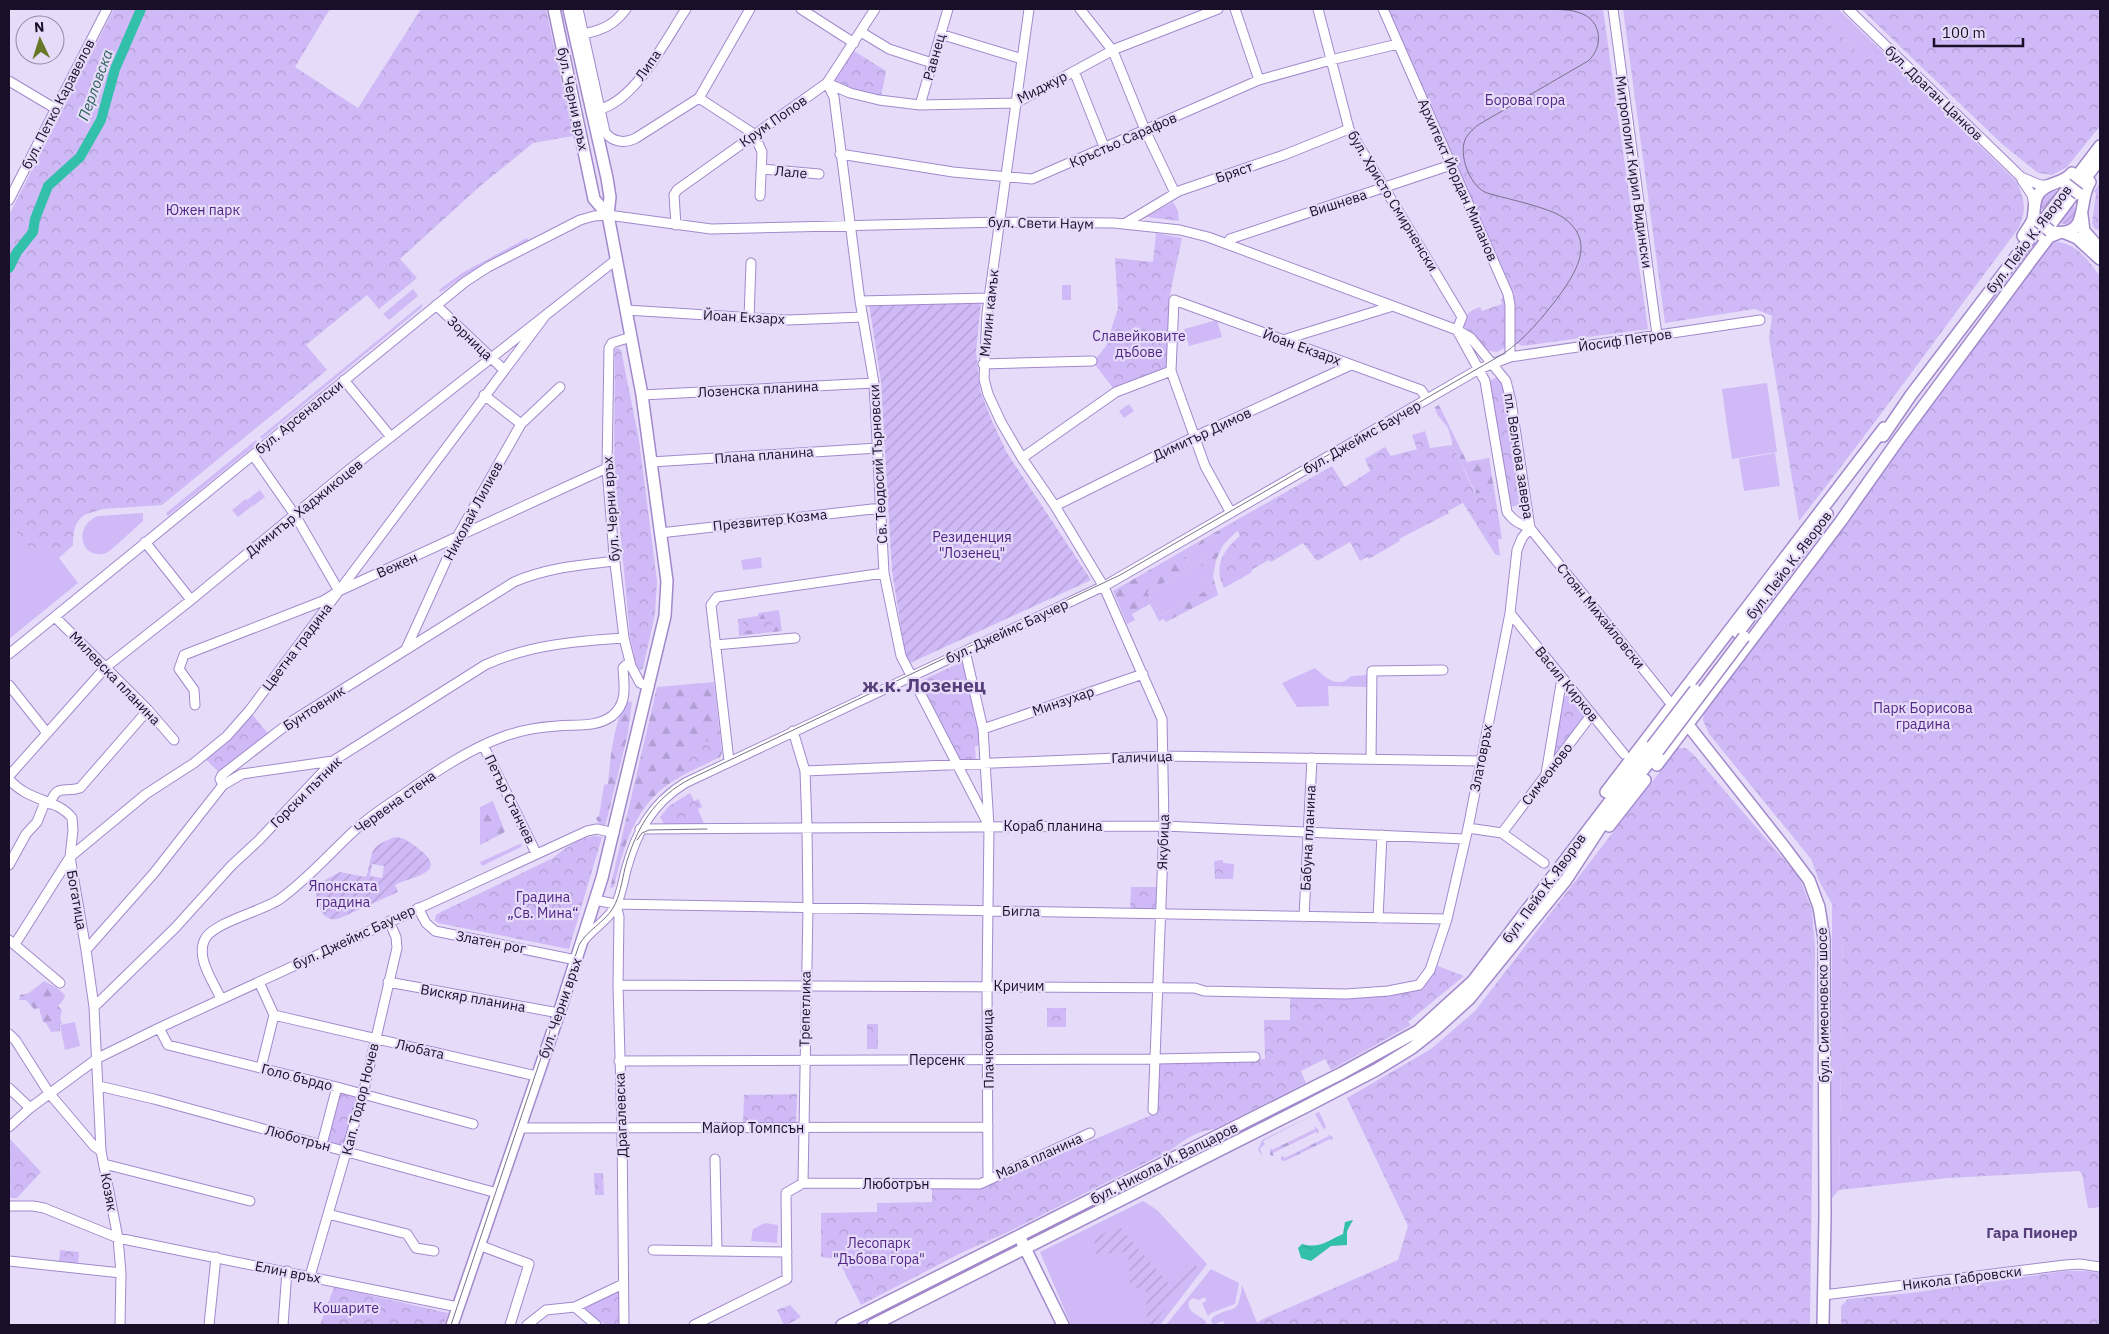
<svg xmlns="http://www.w3.org/2000/svg" width="2109" height="1334" viewBox="0 0 2109 1334" font-family="'IBM Plex Sans',sans-serif">
<defs>
<pattern id="forest-firs" width="22" height="20" patternUnits="userSpaceOnUse" patternTransform="scale(1.25)"><rect width="22" height="20" fill="#cfb9f6"/><path d="M5 1l3.5 6h-7zM16 11l3.5 6h-7z" fill="#b19ed3"/></pattern>
<pattern id="park-crowns" width="20" height="18" patternUnits="userSpaceOnUse" patternTransform="scale(1.25)"><rect width="20" height="18" fill="#cfb9f6"/><path d="M2 6a3 3 0 1 1 6 0M12 15a3 3 0 1 1 6 0" fill="none" stroke="#b19ed3"/></pattern>
<pattern id="garden-furrows" width="10" height="10" patternUnits="userSpaceOnUse" patternTransform="scale(1.25)"><rect width="10" height="10" fill="#cfb9f6"/><path d="M-1 1l2-2M0 10L10 0M9 11l2-2" fill="none" stroke="#b19ed3"/></pattern>
<pattern id="water-ripples" width="26" height="14" patternUnits="userSpaceOnUse" patternTransform="scale(1.25)"><rect width="26" height="14" fill="#33c0ab"/><path d="M2 4q2-2 4 0t4 0M15 11q2-2 4 0t4 0" fill="none" stroke="#2da493"/></pattern>
</defs>
<rect width="100%" height="100%" fill="#e6dcf9"/>
<path fill="#cfb9f6" d="M1814,9H1838L1883,52L1872,72L1859,53Z
M527,238L529,241L464,276L441,292L439,290L462,273Z
M1062,285H1071V300H1062Z
M413,289L418,296L389,320L383,314Z
M423,303L421,308L262,439L260,437Z
M1217,320L1222,337L1189,346L1184,329Z
M1767,383L1777,452L1732,459L1727,426L1764,420L1727,426L1722,389Z
M1129,404L1134,411L1124,418L1119,411Z
M256,440L258,443L168,516L166,513Z
M1775,453L1780,486L1744,491L1739,459Z
M260,490L265,497L253,506L247,500Z
M9,496L103,509C80,513 73,521 73,545L59,558L78,583L9,639Z
M246,499L252,506L238,517L232,510Z
M143,513V521C136,527 110,552 106,553C81,561 72,526 98,516Z
M1849,528L1839,1190L1832,1198V904L1823,888Z
M1212,538L1219,551L1191,566L1184,554Z
M761,557L762,568L743,570L741,560Z
M1213,559L1216,560L1213,577L1206,579L1211,588L1161,616L1147,592L1198,564L1200,567Z
M1315,668C1326,678 1338,690 1351,676L1367,675V687L1328,686L1329,706L1297,707L1282,683Z
M522,843L521,847L482,866L480,862Z
M75,1022L80,1046L65,1050L60,1025Z
M1338,1081L1337,1084L1240,1134L1238,1131Z
M1319,1112L1326,1126L1325,1129L1323,1128L1315,1114L1263,1141L1265,1144L1260,1148L1262,1156L1258,1150L1262,1140Z
M1223,1138L1225,1141L1029,1239Z
M1143,1201L1157,1210L1207,1264L1160,1325H1071L1040,1252Z
M765,1223L778,1225L777,1243L751,1241L753,1229Z
M1009,1247L1010,1250L861,1325H854Z
M1211,1269L1239,1283L1235,1304L1211,1313L1208,1316L1202,1303L1206,1301L1205,1297L1199,1300L1193,1298L1189,1301C1186,1314 1201,1314 1207,1323L1202,1325H1166Z
M1242,1285L1258,1325H1221L1224,1324L1223,1321L1213,1325L1211,1321L1212,1318C1233,1303 1238,1319 1242,1285Z"/>
<path fill="url(#forest-firs)" fill-rule="evenodd" d="M1439,405L1467,462L1489,458L1494,489L1481,505L1453,445L1448,428L1437,414L1435,407Z
M1233,522L1238,530L1223,545L1216,560H1213L1200,567L1198,564L1147,592L1161,616L1211,588L1206,579L1213,577L1218,595L1166,622L1164,619L1159,621L1150,604L1132,614L1135,620L1127,624L1113,591ZM1212,538L1219,551L1191,566L1184,554Z
M779,610L782,631L739,636L738,619L758,616V613Z
M714,682L722,753L720,757C705,765 689,771 675,780C635,804 624,845 614,887L610,888L657,687Z
M626,701L632,702L628,733L606,823L605,825H599L596,818L599,816L604,785L608,784C610,758 614,724 626,701Z
M493,801L505,832L480,845V807Z
M44,981L57,988L65,995L64,999L58,1006L62,1010L60,1019L62,1023L60,1025V1031L51,1032L46,1023L43,1022L39,1008L34,1009L26,1000H19L20,995L29,993Z
M1314,1126L1319,1130L1318,1134L1316,1132L1273,1153L1274,1156L1270,1155V1148L1272,1150L1315,1129Z
M1328,1134L1333,1137L1332,1141L1330,1139L1285,1161L1281,1160V1157L1283,1156L1285,1158L1329,1136Z"/>
<path fill="url(#park-crowns)" d="M114,9H330L295,67L358,108L421,9H546L573,136L533,143L478,188L400,259L417,278L379,309L367,295L306,345L327,370L162,505L103,509L83,515L76,523L73,533V545L58,558L33,551L9,523V215Z
M1386,9H1603L1648,329L1522,346L1513,341L1514,294L1465,190Z
M1623,9H1814L1859,53L1883,52L2017,182C2025,202 2027,209 2018,229C1945,326 1874,426 1799,521L1769,338L1772,316L1755,309L1665,323Z
M1861,9H2100V126L2067,167L2052,175L2038,173L2002,144Z
M854,51L886,71L881,97L837,85L835,80Z
M2100,183V231L2094,228L2092,223L2096,194L2094,191Z
M1173,202L1178,211L1179,221L1146,217Z
M1156,233L1182,238L1169,299L1170,366L1113,388L1093,362L1106,346L1118,308L1115,258L1153,262Z
M2058,242C2079,245 2088,261 2100,276V1207L2088,1208L2082,1174L2079,1171L1948,1178L1839,1190L1843,920L1820,883L1811,859L1709,734L1703,720L1704,712L1830,545L2010,295L2050,243Z
M1504,298L1506,299V347L1497,352L1489,351L1463,326C1466,314 1469,311 1480,307L1482,311L1502,304L1501,299Z
M618,348L621,350L639,440L657,581L655,614L643,668L640,670L637,669L630,637L614,463L615,349Z
M1497,377L1503,384L1507,394L1523,503L1520,505L1510,507L1508,499L1490,388V381Z
M1425,431L1430,448L1453,445L1475,494L1494,489L1502,539H1498L1500,556L1495,554L1463,503L1448,511L1449,513L1399,539L1400,541L1369,559L1367,557L1360,561L1350,542L1317,561L1303,543L1271,562L1269,560L1251,570L1252,572L1224,588C1213,567 1223,550 1240,536L1233,522L1332,466L1345,487L1370,471L1365,459L1385,447L1391,456L1417,449L1412,435Z
M771,618L772,628L744,631L743,621Z
M962,662L972,695L982,745L975,746L976,761L958,760L918,682Z
M1572,695L1588,714L1555,754L1552,753L1561,697Z
M249,711L272,738L222,775L202,756Z
M710,740L717,756L688,770L680,754Z
M1678,748H1686L1693,754L1799,877L1812,910L1815,948L1810,1325H1258L1257,1323L1263,1319L1398,1260L1408,1226L1347,1098L1431,1049L1475,1011Z
M690,793L694,801L699,799L702,807L698,809L704,824L665,826L660,817L669,806Z
M596,836L602,837L569,949L438,923L435,920L436,915L439,913L553,858C565,848 580,837 596,836Z
M1223,860V863L1234,864L1233,879H1215L1214,861Z
M1131,887H1158L1157,910H1130Z
M1435,965L1464,976L1408,1022L1411,1025L1331,1070L1325,1059L1301,1071L1306,1083L1215,1129C1197,1131 1185,1139 1171,1150L1008,1232L961,1253L861,1305L838,1259L821,1257V1213L877,1212V1203L932,1202V1188L979,1187L1025,1169L1156,1113L1157,1063L1265,1059L1264,1020H1290V997C1320,997 1397,1001 1421,987C1429,983 1431,973 1435,965Z
M1047,1008H1066V1027H1047Z
M867,1024H878V1049H867Z
M337,1087L363,1094L347,1151L322,1144Z
M797,1094L796,1123L743,1122L744,1095Z
M9,1138L41,1172L17,1198H9Z
M594,1173H603L604,1195H595Z
M60,1250L79,1252L78,1265L59,1263Z
M2065,1271H2086L2100,1273V1325H1841V1306L1848,1299L1910,1293Z
M334,1287L448,1313L444,1325H320Z
M622,1291L621,1325H605L581,1307Z
M790,1305L801,1317L787,1325H784L777,1310Z"/>
<path fill="url(#garden-furrows)" fill-rule="evenodd" d="M2050,189L2060,192L2045,212L2041,208V199Z
M2072,203L2076,210L2074,219L2067,225L2057,222Z
M981,302L976,352L980,390L992,421L1007,453L1091,580L910,663L905,653L892,571L881,382L869,304Z
M395,837C406,838 411,843 419,849C452,874 407,877 395,885L398,892L338,919C322,922 317,905 316,892L325,880L340,872L365,877L367,875C374,848 368,848 395,837ZM372,864L384,866L382,878L370,876Z
M1119,1226L1169,1284L1191,1260L1198,1268L1152,1325H1132L1147,1324L1146,1287L1130,1289L1128,1252L1096,1254L1094,1238Z"/>
<path fill="url(#water-ripples)" d="M1353,1220L1347,1231V1245L1331,1246L1311,1261L1301,1258L1298,1248L1302,1244C1320,1249 1327,1241 1343,1234L1345,1222Z"/>
<g fill="none" stroke-linecap="round" stroke-linejoin="round">
<path stroke="#33c0ab" stroke-width="10" d="M9,268L17,252L33,232L35,219L48,186L80,157L101,120L115,69L141,9"/>
<g stroke="#a289cc" stroke-width="11">
<path id="minor" d="M578,9L605,132C612,142 625,144 636,138L699,98L750,9
M801,9L854,43
M1029,9L987,313L984,379L988,394L1001,422L1022,458L1055,506L1104,587L1162,719L1164,826L1153,1110
M1080,9L1113,51L1145,130L1175,193
M1235,9L1259,80
M1318,9L1349,129L1462,317L1457,330
M1383,9L1508,294L1510,305V357
M1613,9L1657,335
M1848,9L2021,177L2040,185H2051
M861,32L889,49L932,63
M583,34C603,30 614,25 626,9
M940,34L1022,59
M1074,71L1105,149
M9,81L56,109
M827,83L834,97L860,301L874,383L884,573L901,656L989,826
M827,83L850,93L879,100L920,105L1016,103L1115,49L1218,9
M699,98L754,134L762,152L760,196
M920,105L948,9
M600,109C636,100 666,39 686,9
M840,154L953,172L1032,179L1259,80L1331,60L1398,44
M762,169L819,174
M2022,180L2032,195L2034,206
M9,200L107,9
M1124,224L1179,191L1284,155L1349,129
M676,225L674,195L677,190L827,83L875,9
M1227,244L1230,239L1451,165
M860,301L989,298
M436,305L504,370
M626,310L788,320L863,317
M749,318L751,263
M1457,330L1485,381L1507,512C1513,521 1520,524 1530,528
M631,337L612,343L609,348L607,468L614,555L624,638L631,666L640,683L649,686
M1283,340L1393,306
M983,364L1092,361
M344,380L391,437
M484,395L521,424
M642,395L874,383
M253,455L295,515L339,591
M1022,458L1116,392L1171,371
M651,462L878,448
M1055,506L1194,437L1351,365
M1231,513L1205,466L1171,371L1174,300L1421,390L1427,399
M660,533L881,508
M145,542L191,600
M1510,613L1624,754
M55,617L148,710L174,740
M715,645L795,638
M406,649L456,539L521,424L560,387
M965,651L983,729L989,826L987,986L988,1180
M9,654L465,282L488,267L580,220L594,216L608,215L711,229L1000,222L1114,223L1180,230L1208,237L1457,330L1471,338L1506,381L1511,401L1530,528L1672,705
M9,685L47,733
M195,705L194,690L179,669L184,655L323,601L339,591L607,468
M983,729L1143,674
M793,731L805,771L807,828L808,908L803,1183
M483,745L536,853
M1371,759L1372,671L1443,670
M729,761L711,605L717,597L884,573
M805,771L1164,756L1480,761
M1546,774L1562,678
M9,776L106,667L191,600L350,469L617,259
M9,779C28,802 58,799 72,818L73,830L70,857L86,950L94,1007L101,1151L118,1238L121,1273L120,1325
M223,785L242,774L333,761
M50,804C57,783 64,793 80,788L148,710
M1468,828L1502,833L1544,863
M640,829L1164,826L1465,839
M1502,833L1592,714
M9,865L26,834L37,822L45,802
M595,900L615,904L1447,919
M616,904L619,917L618,985L622,1129L624,1325
M418,908L426,923L435,931L576,960
M1304,917L1312,758
M1378,918L1382,835
M9,940L60,983
M583,941C593,928 607,921 615,907C621,896 623,882 626,870C636,833 651,804 685,783L1108,584L1479,369L1510,357L1760,320
M15,944L70,857L146,794L194,763L227,736L249,711L545,316
M86,950L154,873L223,785L220,779L222,775L289,723L514,582C546,568 580,565 615,561
M259,982L274,1015L261,1068
M388,982L559,1013
M618,985L1195,988L1204,991L1346,994L1388,991L1419,985L1430,970L1447,919L1468,828L1510,613L1517,550L1522,538L1530,528
M221,999C214,982 195,958 205,939C214,922 263,911 280,899C308,879 330,853 355,830C370,816 387,805 404,794C435,772 469,749 505,736C522,730 540,727 557,726C575,724 596,728 612,716C628,703 624,686 623,668L626,665L631,666
M94,1007L175,928L232,865L259,840L333,761L485,665C528,645 577,641 624,638
M274,1015L536,1076
M159,1028L168,1045L337,1087L473,1124
M9,1034L16,1041L49,1093L94,1146L101,1151
M619,1061L1155,1059L1255,1057
M99,1086L154,1099L497,1193
M9,1088L30,1108
M9,1127L30,1108L98,1058L159,1028L587,831L597,829L614,833
M519,1128L988,1127
M322,1144L337,1087
M715,1159L717,1251
M104,1164L250,1201
M9,1206H33L44,1208L118,1238L458,1307
M328,1214L407,1234L416,1248L434,1251
M479,1245L529,1264L510,1325
M653,1250L787,1252
M9,1261L121,1273
M310,1276L363,1094L397,948L396,937L389,921
M1824,1295L2065,1265L2080,1264L2100,1267
M575,1307L596,1325
M209,1325L216,1257
M283,1325L287,1271
M527,1325L546,1310L575,1307L623,1284
M694,1325L787,1279L786,1193L803,1183L980,1184L1090,1133"/>
</g>
<g stroke="#a289cc" stroke-width="14">
<path id="major" d="M554,9L594,199L608,215
M2082,215L2084,231L2100,249
M2053,232C2091,237 2077,201 2090,182
M2063,232L2077,238L2100,259
M2023,236C2026,230 2031,225 2033,219C2035,210 2033,201 2039,193C2048,181 2062,185 2072,173
M2042,236L2100,159
M1883,436L1911,395L2100,146
M1738,633L1827,514
M1684,720L1785,848L1809,880L1819,907L1824,939L1825,1216L1823,1325
M1657,765L1841,521L1899,439L2033,258L2049,237L2059,233
M1606,792L1884,428
M1609,826L1645,780
M1022,1242L1063,1325
M452,1325L559,1013L602,878L665,616L667,581L642,395L608,215L610,197L607,178L569,9
M842,1325L1342,1073L1418,1031L1473,981L1652,746
M873,1325L1305,1107L1376,1070L1412,1048L1436,1029L1469,999L1566,880L1613,808L1658,751"/>
</g>
<use href="#minor" stroke="#fff" stroke-width="9"/>
<use href="#major" stroke="#fff" stroke-width="11"/>
<path stroke="#7a708b" stroke-width="1" d="M637,840L642,833L649,830L707,829
M451,1325L579,945C587,930 604,923 613,908C620,896 622,881 625,868C636,828 654,797 692,778L1120,575L1503,354C1526,338 1542,318 1559,296C1576,272 1596,242 1564,218C1548,207 1507,199 1487,193C1471,187 1460,159 1464,143C1466,135 1472,130 1478,125L1588,61C1604,47 1602,20 1580,13C1570,9 1559,10 1548,9"/>
<g stroke="#a289cc" stroke-width="14" stroke-linecap="butt">
<path id="major-bridge" d="M2066,184L2079,194
M2038,221L2050,231
M1652,746L1695,690
M1658,751L1744,637"/>
</g>
<use href="#major-bridge" stroke="#fff" stroke-width="11"/>
</g>
<g text-anchor="middle" dominant-baseline="central" stroke-width="4.5" stroke-linejoin="round" paint-order="stroke">
<g font-size="14" fill="#190f28" stroke="#e6dcf9">
<text transform="translate(934 57) rotate(-74)">Равнец</text>
<text transform="translate(648 65) rotate(-55)">Липа</text>
<text transform="translate(1042 87) rotate(-27)">Миджур</text>
<text transform="translate(1934 93) rotate(44)">бул. Драган Цанков</text>
<text transform="translate(573 99) rotate(78)">бул. Черни връх</text>
<text transform="translate(58 104) rotate(-63)">бул. Петко Каравелов</text>
<text transform="translate(773 121) rotate(-35)">Крум Попов</text>
<text transform="translate(1123 140) rotate(-24)">Кръстьо Сарафов</text>
<text transform="translate(791 172) rotate(5)">Лале</text>
<text transform="translate(1234 172) rotate(-19)">Бряст</text>
<text transform="translate(1634 172) rotate(82)">Митрополит Кирил Видински</text>
<text transform="translate(1458 180) rotate(66)">Архитект Йордан Миланов</text>
<text transform="translate(1393 201) rotate(59)">бул. Христо Смирненски</text>
<text transform="translate(1338 203) rotate(-18)">Вишнева</text>
<text transform="translate(1041 223) rotate(1)">бул. Свети Наум</text>
<text transform="translate(2029 239) rotate(-53)">бул. Пейо К. Яворов</text>
<text transform="translate(989 313) rotate(-84)">Милин камък</text>
<text transform="translate(744 317) rotate(3)">Йоан Екзарх</text>
<text transform="translate(470 338) rotate(44)">Зорница</text>
<text transform="translate(1625 340) rotate(-8)">Йосиф Петров</text>
<text transform="translate(1302 347) rotate(20)">Йоан Екзарх</text>
<text transform="translate(758 389) rotate(-3)">Лозенска планина</text>
<text transform="translate(299 417) rotate(-39)">бул. Арсеналски</text>
<text transform="translate(1202 434) rotate(-25)">Димитър Димов</text>
<text transform="translate(1362 437) rotate(-30)">бул. Джеймс Баучер</text>
<text transform="translate(764 455) rotate(-4)">Плана планина</text>
<text transform="translate(1519 456) rotate(81)">пл. Велчова завера</text>
<text transform="translate(878 464) rotate(-93)">Св. Теодосий Търновски</text>
<text transform="translate(304 508) rotate(-39)">Димитър Хаджикоцев</text>
<text transform="translate(611 509) rotate(-94)">бул. Черни връх</text>
<text transform="translate(473 511) rotate(-62)">Николай Лилиев</text>
<text transform="translate(770 520) rotate(-6)">Презвитер Козма</text>
<text transform="translate(397 565) rotate(-24)">Вежен</text>
<text transform="translate(1789 565) rotate(-53)">бул. Пейо К. Яворов</text>
<text transform="translate(1601 616) rotate(51)">Стоян Михайловски</text>
<text transform="translate(1007 631) rotate(-25)">бул. Джеймс Баучер</text>
<text transform="translate(297 647) rotate(-53)">Цветна градина</text>
<text transform="translate(115 678) rotate(46)">Милевска планина</text>
<text transform="translate(1567 684) rotate(51)">Васил Кирков</text>
<text transform="translate(1063 701) rotate(-19)">Минзухар</text>
<text transform="translate(314 708) rotate(-33)">Бунтовник</text>
<text transform="translate(1142 757) rotate(-2)">Галичица</text>
<text transform="translate(1481 758) rotate(-79)">Златовръх</text>
<text transform="translate(1547 774) rotate(-53)">Симеоново</text>
<text transform="translate(306 792) rotate(-45)">Горски пътник</text>
<text transform="translate(510 799) rotate(64)">Петър Станчев</text>
<text transform="translate(395 802) rotate(-36)">Червена стена</text>
<text x="1053" y="826">Кораб планина</text>
<text transform="translate(1308 838) rotate(-87)">Бабуна планина</text>
<text transform="translate(1163 842) rotate(-88)">Якубица</text>
<text transform="translate(1544 888) rotate(-54)">бул. Пейо К. Яворов</text>
<text transform="translate(77 900) rotate(80)">Богатица</text>
<text transform="translate(1021 911) rotate(1)">Бигла</text>
<text transform="translate(354 937) rotate(-25)">бул. Джеймс Баучер</text>
<text transform="translate(491 942) rotate(11)">Златен рог</text>
<text x="1019" y="986">Кричим</text>
<text transform="translate(473 998) rotate(10)">Вискяр планина</text>
<text transform="translate(1823 1005) rotate(-91)">бул. Симеоновско шосе</text>
<text transform="translate(560 1008) rotate(-71)">бул. Черни връх</text>
<text transform="translate(805 1009) rotate(-89)">Трепетлика</text>
<text transform="translate(420 1049) rotate(13)">Любата</text>
<text transform="translate(988 1049) rotate(-91)">Плачковица</text>
<text x="937" y="1060">Персенк</text>
<text transform="translate(297 1077) rotate(14)">Голо бърдо</text>
<text transform="translate(360 1099) rotate(-76)">Кап. Тодор Ночев</text>
<text transform="translate(621 1115) rotate(-92)">Драгалевска</text>
<text x="753" y="1128">Майор Томпсън</text>
<text transform="translate(298 1138) rotate(15)">Люботрън</text>
<text transform="translate(1039 1156) rotate(-24)">Мала планина</text>
<text transform="translate(1164 1163) rotate(-27)">бул. Никола Й. Вапцаров</text>
<text x="896" y="1184">Люботрън</text>
<text transform="translate(109 1192) rotate(79)">Козяк</text>
<text transform="translate(288 1272) rotate(11)">Елин връх</text>
<text transform="translate(1962 1278) rotate(-7)">Никола Габровски</text>
</g>
<g font-size="14" fill="#522685" stroke="#e6dcf9">
<text x="1525" y="100">Борова гора</text>
<text x="203" y="210">Южен парк</text>
<text x="1139" y="336">Славейковите<tspan x="1139" dy="16">дъбове</tspan></text>
<text x="972" y="537">Резиденция<tspan x="972" dy="16">"Лозенец"</tspan></text>
<text x="1923" y="708">Парк Борисова<tspan x="1923" dy="16">градина</tspan></text>
<text x="343" y="886">Японската<tspan x="343" dy="16">градина</tspan></text>
<text x="543" y="897">Градина<tspan x="543" dy="16">„Св. Мина“</tspan></text>
<text x="879" y="1243">Лесопарк<tspan x="879" dy="16">"Дъбова гора"</tspan></text>
<text x="346" y="1308">Кошарите</text>
</g>
<g font-size="15" font-style="italic" fill="#2d635a" stroke="#e6dcf9">
<text transform="translate(95 85) rotate(-70)">Перловска</text>
</g>
<g font-size="15" font-weight="bold" fill="#563e7a" stroke="#e6dcf9">
<text x="2032" y="1232">Гара Пионер</text>
</g>
<g font-size="19" font-weight="bold" fill="#563e7a" stroke="#e6dcf9">
<text x="924" y="685">ж.к. Лозенец</text>
</g>
</g>
<rect width="2109" height="1334" fill="none" stroke="#190f28" stroke-width="20"/>
<g transform="translate(40 40) rotate(356)"><circle r="24" fill="#e6dcf9" stroke="#948aa5"/>
<path d="M0-4L9 19L0 12L-9 19Z" fill="#667827"/>
<text y="-8" font-size="14" font-weight="bold" text-anchor="middle" fill="#190f28">N</text>
</g>
<path d="M1934 38v8h89v-8" fill="none" stroke="#190f28" stroke-width="2.5"/>
<text x="1942" y="38" font-size="15" fill="#190f28" stroke="#e6dcf9" stroke-width="4" paint-order="stroke">100 m</text>
</svg>
